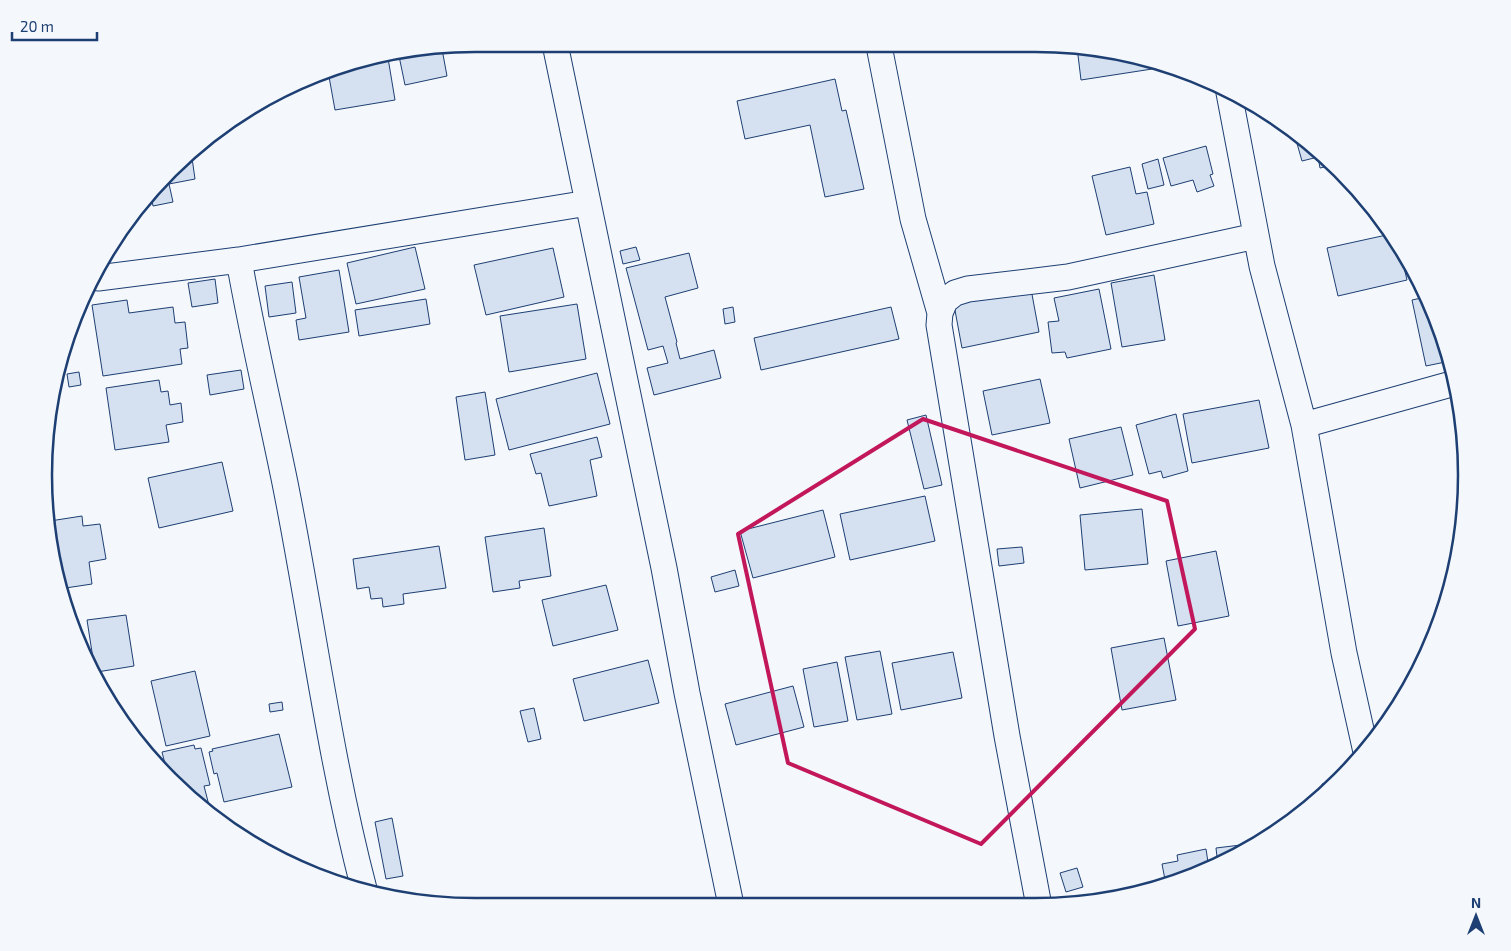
<svg xmlns="http://www.w3.org/2000/svg" width="1511" height="951" viewBox="0 0 1511 951" font-family="'Exo 2',sans-serif">
<rect width="100%" height="100%" fill="#f4f7fb"/>
<path fill="#d5e0f0" stroke="#1d3f73" d="M1077,47H1092L1165,67L1081,80Z
M442,49L447,76L405,85L399,56Z
M388,58L395,100L335,110L328,71L337,67Z
M835,79L842,111L846,110L864,189L825,197L810,125L745,139L737,101Z
M1294,133H1299L1333,165L1320,168L1318,157L1302,161Z
M1206,146L1213,174L1210,175L1214,186L1197,192L1193,180L1171,186L1163,158Z
M192,158L195,179L169,184L173,202L153,206L151,195Z
M1158,159L1164,185L1148,189L1142,164Z
M1130,167L1136,194L1147,192L1154,224L1106,235L1092,176Z
M1391,234L1399,246L1407,280L1338,296L1327,248Z
M415,247L425,289L356,304L347,263Z
M636,247L640,260L623,264L620,251Z
M553,248L564,297L486,315L474,265Z
M689,253L698,288L665,297L677,342L676,343L680,359L714,350L721,378L654,395L647,368L668,363L663,346L648,350L626,268Z
M339,270L349,332L299,340L296,320L306,318L299,277Z
M1154,275L1165,340L1122,347L1111,283Z
M215,279L218,303L192,307L188,283Z
M292,282L296,313L269,317L265,286Z
M1031,289L1039,332L962,348L954,305Z
M1099,289L1111,349L1067,358L1065,352L1052,353L1048,322L1059,321L1054,298Z
M1426,297L1444,337L1450,361L1426,366L1412,300Z
M426,299L430,324L359,336L355,310Z
M127,300L129,313L173,307L175,323L185,322L188,348L180,349L182,364L103,376L92,305Z
M577,304L586,359L509,372L500,316Z
M733,307L735,322L725,324L723,309Z
M891,307L899,339L761,370L754,338Z
M241,370L244,389L210,395L207,375Z
M79,372L81,385L69,387L67,374Z
M597,373L610,424L509,450L496,399Z
M1040,379L1050,423L992,435L983,391Z
M159,380L161,392L168,391L170,405L181,403L183,422L166,425L169,442L115,450L106,388Z
M485,392L495,455L465,460L456,397Z
M1259,400L1269,448L1192,463L1183,414Z
M1176,414L1188,471L1163,478L1161,471L1149,474L1136,425Z
M926,415L942,485L924,489L907,420Z
M1121,427L1133,475L1080,488L1069,439Z
M597,437L602,457L590,460L597,496L549,506L541,473L536,474L530,454Z
M222,462L233,511L159,528L148,478Z
M925,496L935,541L850,560L840,514Z
M1142,509L1148,564L1085,570L1080,515Z
M823,510L835,557L753,578L740,531Z
M82,516L83,526L100,524L106,559L89,562L92,584L59,589L50,521Z
M544,528L551,576L519,581L520,588L493,592L485,537Z
M439,546L446,588L403,594L404,604L383,607L382,598L371,599L369,587L357,589L353,559Z
M1022,547L1024,563L999,566L997,549Z
M1216,551L1229,616L1178,626L1166,561Z
M735,570L739,586L715,592L711,577Z
M606,585L618,630L553,646L542,600Z
M126,615L134,666L97,672L94,665L87,620Z
M1164,638L1176,700L1122,710L1111,648Z
M880,651L892,714L857,720L845,657Z
M953,652L962,698L901,710L892,663Z
M648,660L659,703L584,721L573,679Z
M837,662L848,721L814,727L803,669Z
M195,671L210,736L166,746L151,681Z
M793,686L804,727L736,745L725,704Z
M282,702L283,710L270,712L269,704Z
M534,708L541,739L528,742L520,711Z
M279,734L292,787L224,802L217,773L214,774L209,752L213,751L212,749Z
M194,745L195,749L201,748L210,785L204,786L212,817L166,768L162,752Z
M1339,780L1324,796L1322,784Z
M392,818L403,876L386,879L375,822Z
M1257,843L1227,863L1218,866L1216,848Z
M1206,849L1209,869L1166,885L1162,864L1178,861L1177,855Z
M1077,868L1083,887L1066,892L1060,873Z"/>
<g fill="none" stroke-linecap="round" stroke-linejoin="round">
<g stroke="#1d3f73" stroke-width="27">
<path id="street" d="M555,44L664,568L687,693L731,905
M879,46L913,219L940,313
M1229,93L1262,266L1304,425L1344,653L1366,752
M239,260C252,335 270,409 285,483C312,618 329,755 364,889
M98,278L239,260L588,203
M1304,425L1455,383
M1039,906L1007,736L939,325L940,313L945,301L955,293L968,289L1068,277L1256,236"/>
</g>
<use href="#street" stroke="#f4f7fb" stroke-width="25"/>
</g>
<path fill="none" stroke="#c2185b" stroke-width="4" stroke-linejoin="round" d="M923,419L1167,501L1195,629L981,844L788,763L738,534Z"/>
<path d="M0 0H1511V951H0ZM475 52H1035A423 423 0 0 1 1458 475V475A423 423 0 0 1 1035 898H475A423 423 0 0 1 52 475V475A423 423 0 0 1 475 52Z" fill="#f4f7fb" fill-rule="evenodd"/>
<path fill="none" stroke="#1d3f73" stroke-width="2.5" d="M475 52H1035A423 423 0 0 1 1458 475V475A423 423 0 0 1 1035 898H475A423 423 0 0 1 52 475V475A423 423 0 0 1 475 52Z"/>
<g transform="translate(1476 916)" stroke="#f4f7fb" stroke-width="4" paint-order="stroke">
<path d="M0-4L9 19L0 12L-9 19Z" fill="#1d3f73"/>
<text y="-8" font-size="14" font-weight="bold" text-anchor="middle" fill="#1d3f73">N</text>
</g>
<path d="M12 32v8h85v-8" fill="none" stroke="#1d3f73" stroke-width="2.5"/>
<text x="20" y="32" font-size="15" fill="#1d3f73" stroke="#f4f7fb" stroke-width="4" paint-order="stroke">20 m</text>
</svg>
